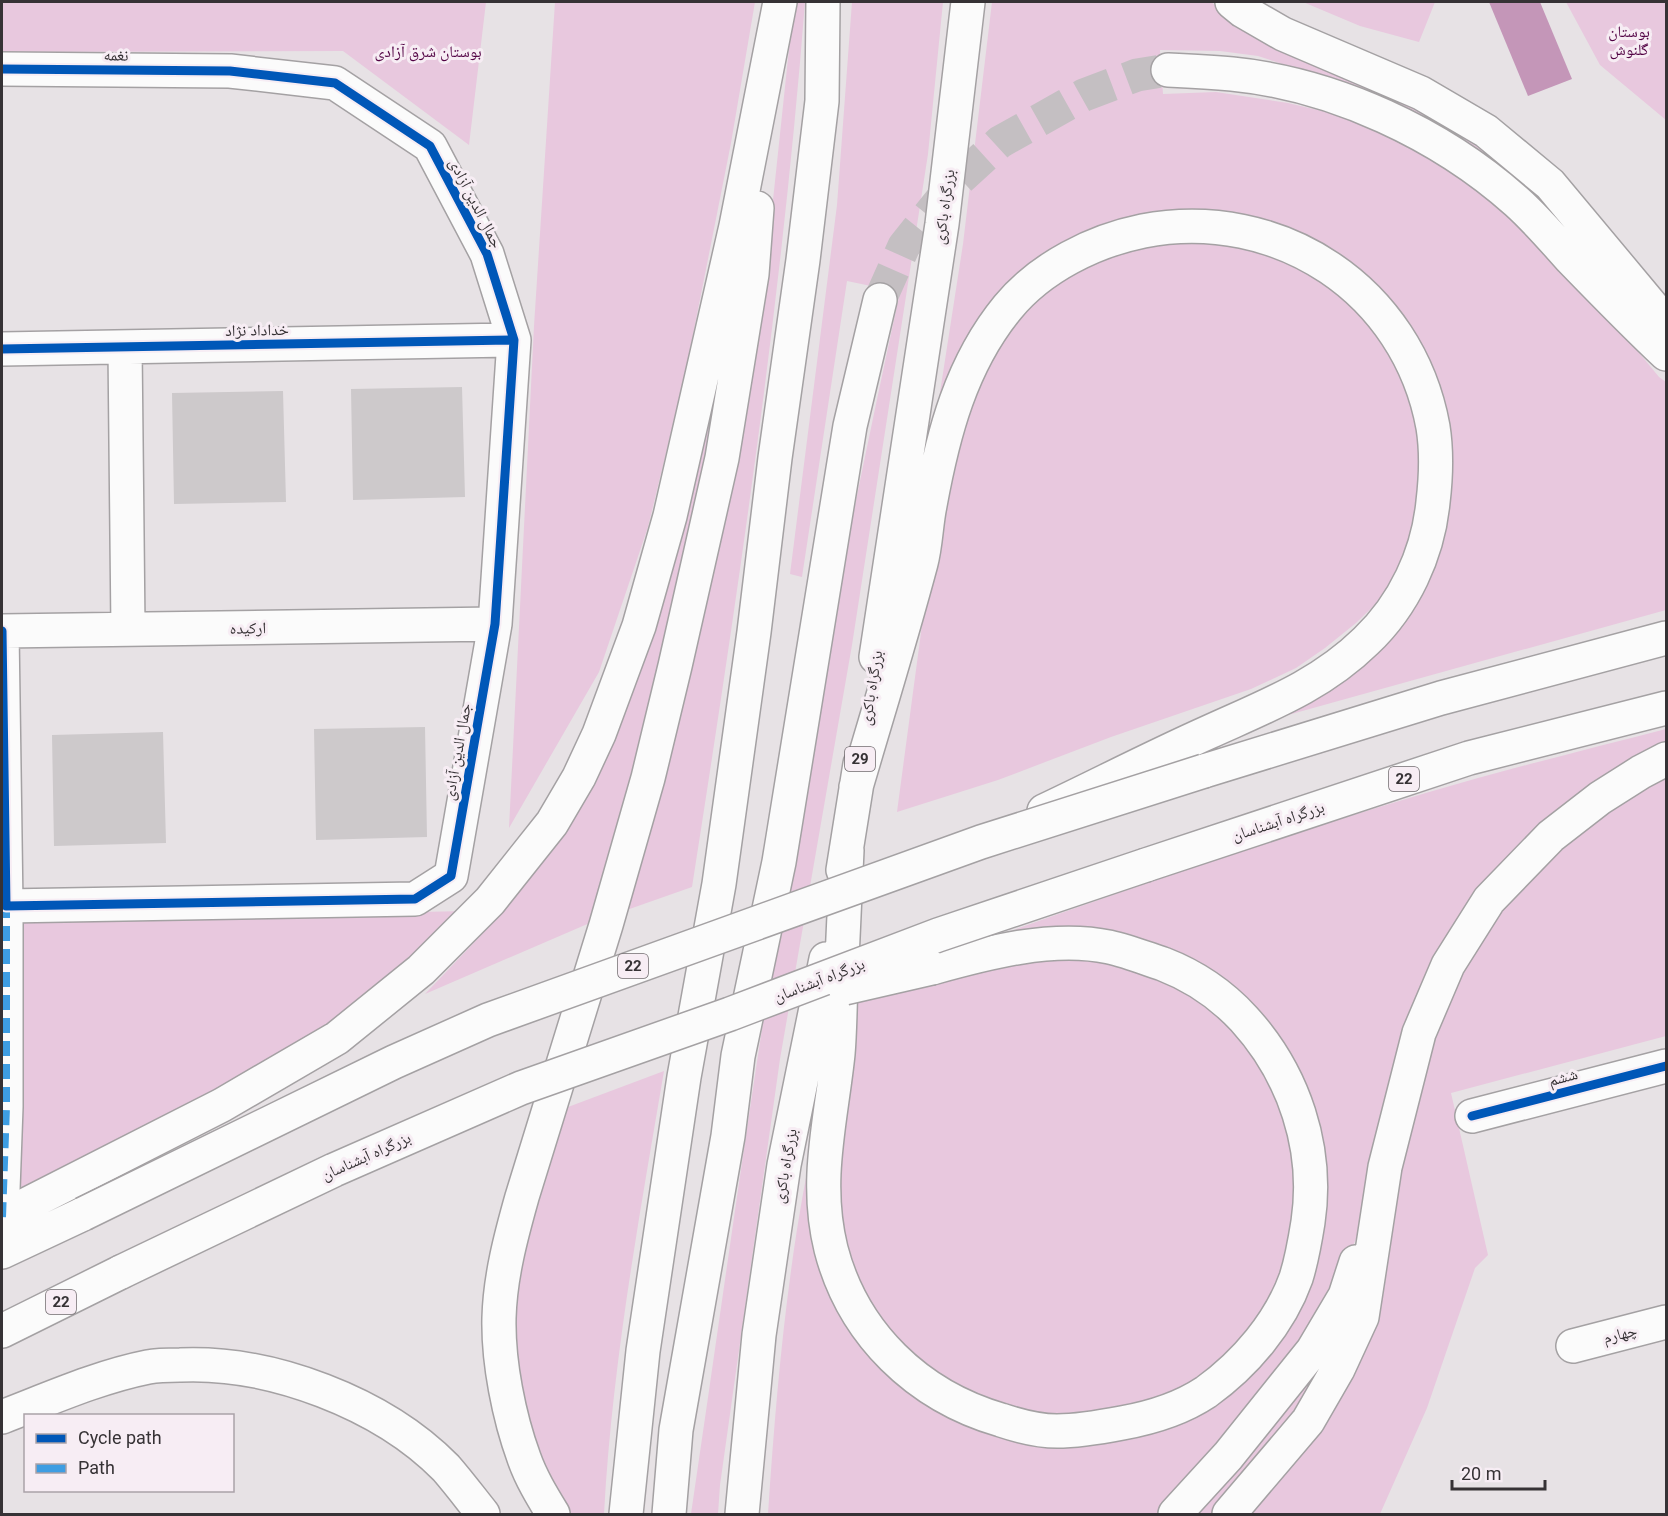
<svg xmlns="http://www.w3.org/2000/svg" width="1668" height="1516" viewBox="0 0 1668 1516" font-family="Roboto,'Noto Naskh Arabic',sans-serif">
<rect width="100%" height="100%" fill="#e7e2e5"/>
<path fill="#e8c8de" d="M2,2H486L469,145L343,51L2,52Z
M555,2H755L731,143L685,375L648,527L599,672L509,828L534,326Z
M794,2H805C782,298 738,593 692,887L621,912L757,308L773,200Z
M852,2H943L928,154L852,645L780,1059L720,1485L718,1514H691C727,1270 760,1025 802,781C831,617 865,454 900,292L847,281L802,577L790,574L837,205Z
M992,2H1211L1246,29L1423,107L1535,184L1609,273L1357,88L1258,56L1220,51L1160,50L1163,94L1216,92L1288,103L1339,115L1382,130L1475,183L1608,315L1659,377L1666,382V610L1259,723L1437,550L1400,319L1216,214L1005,293L914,560L963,244Z
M1303,2H1435L1419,42L1360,26Z
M1566,2H1666V120L1600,65Z
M1199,237L1288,256L1374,323L1419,414L1420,524L1388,592L1356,623L1325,648L1296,668L1251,689L1111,737L998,780L897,812L941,483L980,368L1033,299L1109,250Z
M741,247L697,516L599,919L425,994L507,908L548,853L608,752L629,703L655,616Z
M1666,729V746L1491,883L1331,1304L1161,1514H768C777,1379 789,1244 820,1111L821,1261L961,1420L1172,1421L1316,1263L1322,1241L1327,1193L1320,1132L1181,956H940C1118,893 1296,829 1478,778C1540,761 1604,745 1666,729Z
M1666,774V1036L1451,1093L1488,1255L1475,1268L1427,1408L1380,1514H1245L1334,1410L1360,1360L1383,1297L1410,1104L1457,974L1492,921L1527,876L1580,829Z
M467,911L361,1006L287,1057L9,1200L2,921Z
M1108,957L1199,994L1262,1061L1294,1134V1234L1274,1300L1236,1351L1179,1391L1142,1405L1063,1417L1026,1413L938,1379L870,1314L834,1218L854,1004L982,964Z
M664,1071C639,1218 612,1365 604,1514H566L549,1485L518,1397L514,1294L560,1110Z
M1331,1350L1307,1401L1214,1514H1195Z"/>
<path fill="#c496b8" d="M1489,2H1540L1572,79L1528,96Z"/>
<path fill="#cdc9cb" d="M462,387L465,497L353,500L351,389Z
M283,391L286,502L174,504L172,393Z
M425,727L427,837L316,840L314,729Z
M163,732L166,843L54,846L52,735Z"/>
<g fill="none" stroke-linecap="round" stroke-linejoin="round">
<path stroke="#c4bfc2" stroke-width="33" stroke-dasharray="33 16" stroke-linecap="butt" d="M880,300L904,246L953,185L1000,142L1084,95L1137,75L1168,70"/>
<g stroke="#a4a1a3" stroke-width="36">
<path id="street" d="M2,69L230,71L335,83L430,146L487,254L514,340L495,624L451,876L415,899L6,906L2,631
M125,347L128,629
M2,349L514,340
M2,631L495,624
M1472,1116L1666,1066
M2,1217L6,1107V906
M1573,1346L1666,1322"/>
</g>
<g stroke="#a4a1a3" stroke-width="36">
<path id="highway" d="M1232,2L1243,11L1283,34L1421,93L1486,131L1550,184L1666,323
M1168,70C1190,71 1211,72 1232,74C1334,84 1441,134 1517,202C1536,219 1553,239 1570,258C1602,291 1633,323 1666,354
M876,657L942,224L968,2
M1204,771L1441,698L1666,638
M856,787C878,712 901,638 921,563C926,544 926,524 930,505C943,434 961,364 1008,307C1041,267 1094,241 1143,231C1279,205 1408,290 1433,427C1437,452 1436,477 1433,502C1428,554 1404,605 1366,641C1320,686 1266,706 1209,732C1153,757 1099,785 1044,811
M847,850C845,894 843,937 841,981C840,1005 840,1030 838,1054C831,1121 814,1181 831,1249C853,1334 918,1396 1001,1420C1019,1426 1039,1431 1057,1431C1079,1431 1101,1427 1122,1423C1150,1418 1182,1408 1206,1392C1245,1364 1280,1323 1296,1278C1302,1259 1305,1241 1308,1222C1319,1148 1294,1074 1244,1019C1221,994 1194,976 1163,964C1145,958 1127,951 1109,947C1052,935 986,953 932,968
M1146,865L1469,758L1666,708
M843,870L860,764
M2,1217L222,1105L337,1038L421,970L490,901L552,823L579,777L599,734L639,626L670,516L736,226L780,2
M2,1252L83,1214
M2,1331L121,1272
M2,1417C49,1399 98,1377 148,1367C158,1365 170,1365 180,1365C271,1361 382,1403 446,1468C459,1483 471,1499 483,1514
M553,1514C542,1496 531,1478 524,1458C509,1417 498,1362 499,1318C500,1277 511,1236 522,1197L606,925L648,778L675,666L722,458L752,274L757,208
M626,1514L643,1351L684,1077L719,884L754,632L775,458L803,260L822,101L823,2
M669,1514L676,1430L728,1136L738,1056L779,862L850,426L880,300
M742,1514L759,1335L784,1165L826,959
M1175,1514L1228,1456L1313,1350L1345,1296L1356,1262
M1229,1514L1308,1421L1338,1369L1362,1317L1385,1167L1419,1033L1448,965L1489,900L1551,836L1600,798L1641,772L1666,759"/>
</g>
<use href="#street" stroke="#fbfbfb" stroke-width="33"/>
<use href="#highway" stroke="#fbfbfb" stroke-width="33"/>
<g stroke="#a4a1a3" stroke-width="36" stroke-linecap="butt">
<path id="highway-bridge" d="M845,988L932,968
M83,1214L394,1062L488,1020L981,842L1204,771
M121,1272L334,1170L521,1088L730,1014L938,935L1146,865"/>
</g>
<use href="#highway-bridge" stroke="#fbfbfb" stroke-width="33"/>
<path stroke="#3e9de2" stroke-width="8" stroke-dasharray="15 8" stroke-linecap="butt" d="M2,1217L6,1107V906"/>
<g stroke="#f7edf4" stroke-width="13">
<path id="cycleway" d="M2,69L230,71L335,83L430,146L487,254L514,340L495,624L451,876L415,899L6,906L2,631
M2,349L514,340
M1472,1116L1666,1066"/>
</g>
<use href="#cycleway" stroke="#0057b8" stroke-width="9"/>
</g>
<g text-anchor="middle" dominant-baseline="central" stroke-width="6" stroke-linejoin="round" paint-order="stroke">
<g fill="#f7edf4" stroke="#706a6e" stroke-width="1.5">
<rect x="845" y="747" width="30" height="24" rx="4.5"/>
<rect x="1389" y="767" width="30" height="24" rx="4.5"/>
<rect x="618" y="954" width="30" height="24" rx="4.5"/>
<rect x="46" y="1290" width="30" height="24" rx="4.5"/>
</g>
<g font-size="15" font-weight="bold" fill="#363235">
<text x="860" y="759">29</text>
<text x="1404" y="779">22</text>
<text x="633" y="966">22</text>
<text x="61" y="1302">22</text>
</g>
<g font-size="16" fill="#510143" stroke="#f7edf4">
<text x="1629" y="31">بوستان<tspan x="1629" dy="18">گلنوش</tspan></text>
<text x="428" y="51">بوستان شرق آزادی</text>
</g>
<g font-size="16" fill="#363235" stroke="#f7edf4">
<text transform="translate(116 55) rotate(1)">نغمه</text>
<text transform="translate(476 203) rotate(63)">جمال الدین آزادی</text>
<text transform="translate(944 207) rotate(-82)">بزرگراه باکری</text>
<text transform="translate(257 330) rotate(-1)">خداداد نژاد</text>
<text transform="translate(248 628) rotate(-1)">ارکیده</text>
<text transform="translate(871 688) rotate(-81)">بزرگراه باکری</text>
<text transform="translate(457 752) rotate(-80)">جمال الدین آزادی</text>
<text transform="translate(1278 821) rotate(-18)">بزرگراه آبشناسان</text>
<text transform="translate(819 980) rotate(-21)">بزرگراه آبشناسان</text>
<text transform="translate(1563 1077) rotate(-15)">ششم</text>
<text transform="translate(366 1156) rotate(-24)">بزرگراه آبشناسان</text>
<text transform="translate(785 1166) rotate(-80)">بزرگراه باکری</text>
<text transform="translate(1620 1334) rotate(-14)">چهارم</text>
</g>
</g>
<rect width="1668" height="1516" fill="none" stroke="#363235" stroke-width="6"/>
<rect x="24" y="1414" width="210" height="78" fill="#f7edf4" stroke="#aaa2a8" stroke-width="1.5"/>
<rect x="36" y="1434" width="30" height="9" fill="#0057b8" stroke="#aaa2a8" stroke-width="1.5"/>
<text x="78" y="1444" font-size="18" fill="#363235">Cycle path</text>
<rect x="36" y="1464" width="30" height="9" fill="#3e9de2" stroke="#aaa2a8" stroke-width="1.5"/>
<text x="78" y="1474" font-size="18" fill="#363235">Path</text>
<path d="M1452 1480v9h93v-9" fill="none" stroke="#363235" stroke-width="3"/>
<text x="1461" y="1480" font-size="18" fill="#363235" stroke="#f7edf4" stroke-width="4.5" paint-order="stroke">20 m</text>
</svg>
